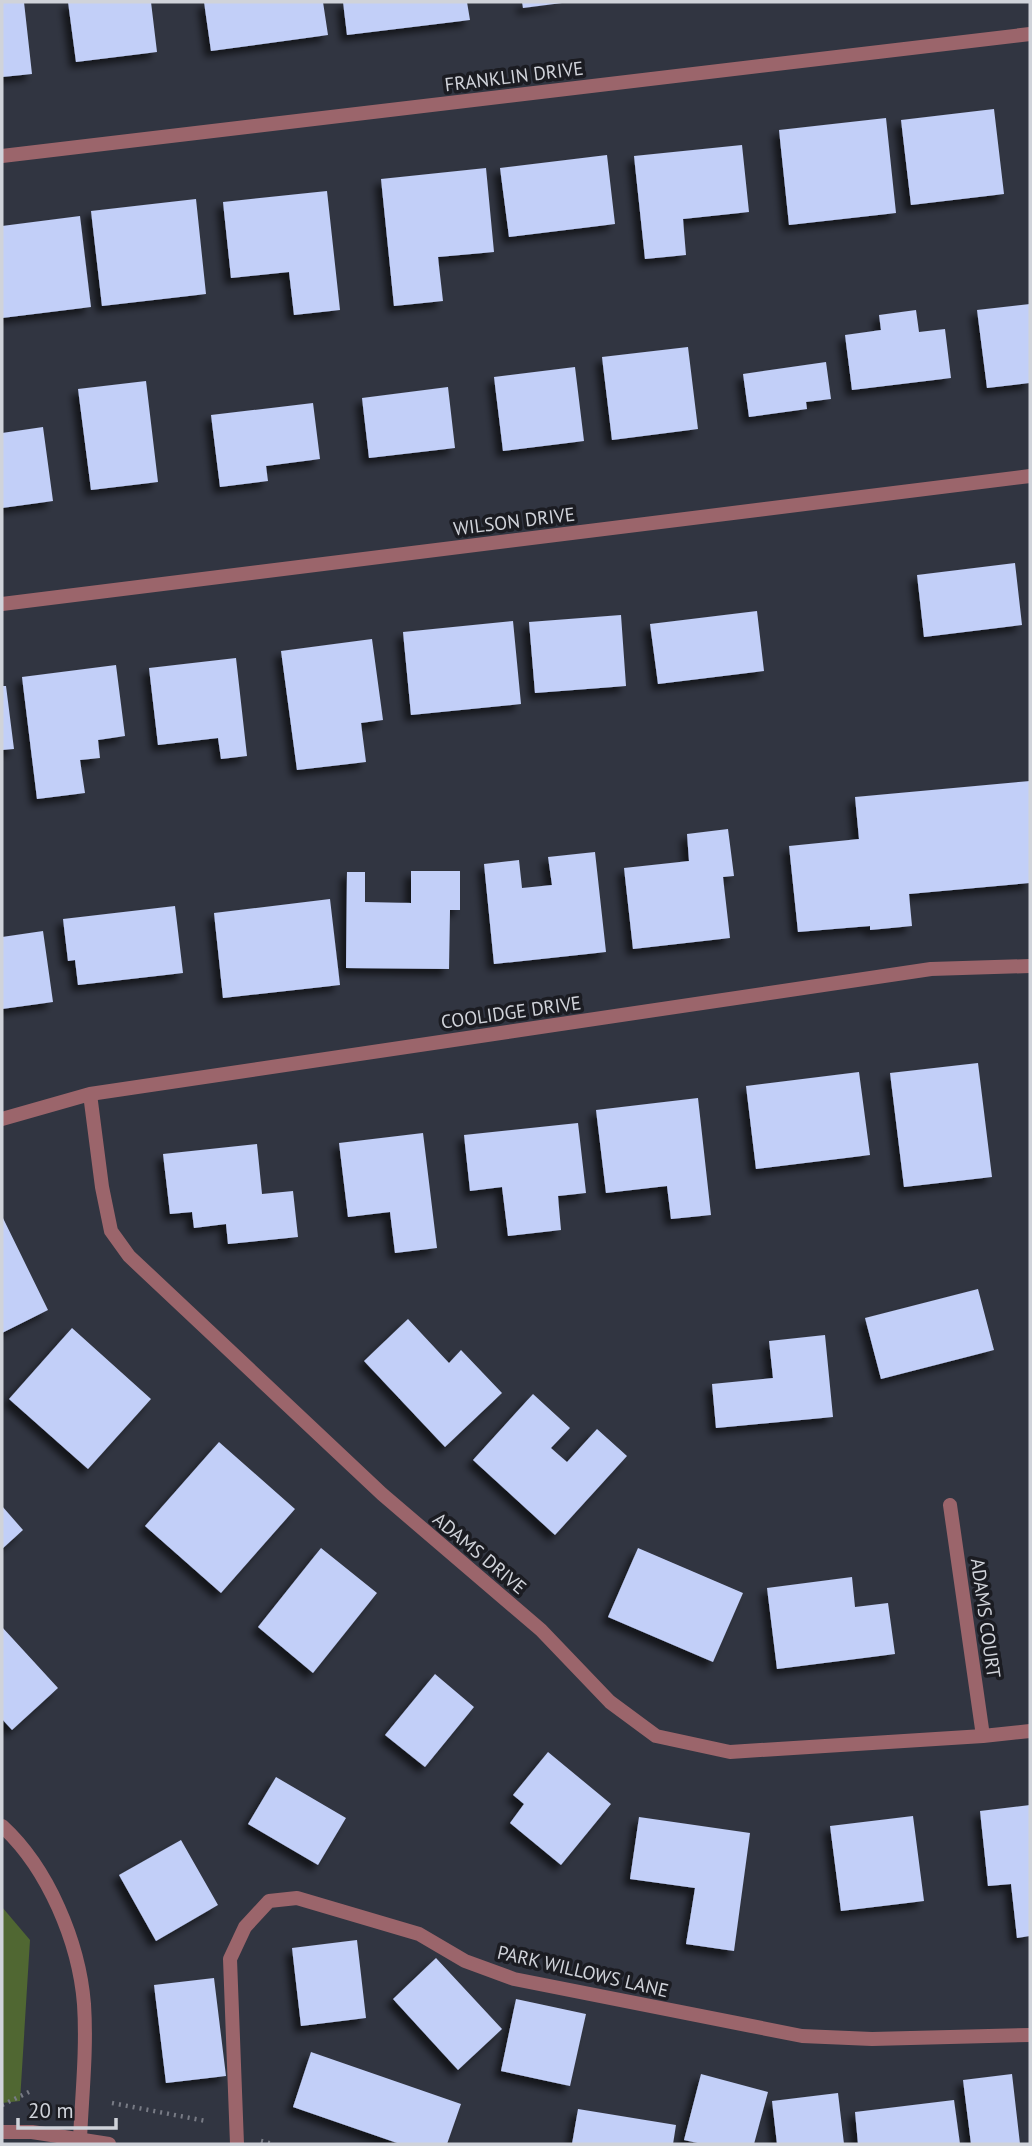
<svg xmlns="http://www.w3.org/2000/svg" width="1032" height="2146" viewBox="0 0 1032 2146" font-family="'PT Sans',sans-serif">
<defs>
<filter id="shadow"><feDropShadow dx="-6" dy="6" stdDeviation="3.5" flood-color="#0009"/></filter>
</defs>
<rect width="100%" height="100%" fill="#313541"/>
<path fill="#506732" d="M2,1907L30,1940L20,2101L2,2103Z"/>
<path fill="#c2cff8" filter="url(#shadow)" d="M2,2H24L32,74L2,77Z
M68,2H151L157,52L76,62Z
M204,2H323L328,35L211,51Z
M343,2H467L470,20L347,35Z
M522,2H562V3L523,8Z
M994,109L1004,194L911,205L901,120Z
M886,118L896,213L789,225L779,130Z
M742,145L749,212L683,219L686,255L645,259L634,156Z
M607,155L615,224L509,237L500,168Z
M486,168L494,252L438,257L443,301L394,306L381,179Z
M327,191L340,310L294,315L289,272L231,278L223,202Z
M196,199L206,294L102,306L91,211Z
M80,216L91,307L2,318V226Z
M1030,304V383L987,388L977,310Z
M916,310L919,332L945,329L951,378L852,390L845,335L881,330L879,315Z
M688,347L698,429L612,440L602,357Z
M826,362L831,399L806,402L807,409L749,417L743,374Z
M575,367L584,441L503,451L494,377Z
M146,381L158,482L91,490L78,389Z
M448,387L455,448L369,458L362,398Z
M313,403L320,459L266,466L268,481L220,487L211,415Z
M43,427L53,501L2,508V433Z
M1015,563L1022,625L924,637L917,575Z
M757,611L764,671L658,684L650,624Z
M621,615L626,686L535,693L529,622Z
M513,621L521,704L411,715L403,632Z
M372,639L383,720L361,723L366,762L297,770L281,651Z
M236,658L247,756L221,759L218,738L158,745L149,668Z
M116,665L125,736L98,740L100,758L80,760L85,793L37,799L22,677Z
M2,686H6L14,749L2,750Z
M1030,781V883L909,894L912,926L870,930V926L798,932L789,846L859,839L855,797Z
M728,829L734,876L723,877L730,938L633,949L624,868L689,861L687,834Z
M595,852L606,952L494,964L484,864L519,860L522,888L552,885L548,857Z
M411,871H460V910H450L449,969L346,968L347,872H365V902L411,903Z
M330,899L340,985L223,998L214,913Z
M175,906L183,973L78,985L75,960L68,961L63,919Z
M43,931L53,1002L2,1009V937Z
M978,1063L992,1177L904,1187L890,1073Z
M859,1072L870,1155L756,1169L746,1086Z
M698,1098L711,1215L671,1219L667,1186L606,1193L596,1110Z
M578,1123L586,1193L558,1196L561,1230L508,1236L502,1187L470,1191L464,1135Z
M423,1133L437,1248L395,1253L390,1212L348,1217L339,1143Z
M257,1144L262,1194L293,1191L298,1237L228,1244L226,1224L194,1228L192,1212L170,1214L163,1154Z
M2,1216L48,1310L2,1333Z
M978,1289L994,1350L881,1379L865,1318Z
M408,1319L449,1363L461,1350L502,1393L445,1447L364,1361Z
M72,1328L151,1399L88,1469L9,1399Z
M825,1335L833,1417L716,1428L712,1384L773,1378L769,1341Z
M533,1394L570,1428L551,1448L567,1462L597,1429L627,1456L555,1535L473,1460Z
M219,1442L295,1509L221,1593L145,1526Z
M2,1506L23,1530L2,1549Z
M321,1548L377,1593L313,1673L258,1627Z
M638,1548L743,1593L713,1662L608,1617Z
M852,1577L855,1607L888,1603L895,1654L777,1669L767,1588Z
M2,1627L58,1688L12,1730L2,1719Z
M435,1674L474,1707L425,1767L385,1735Z
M548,1752L611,1804L561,1865L510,1823L524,1804L513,1795Z
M276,1777L346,1818L318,1865L248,1824Z
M1030,1805V1936L1017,1938L1011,1884L988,1886L980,1811Z
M913,1816L924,1901L841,1911L830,1826Z
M639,1817L750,1833L734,1951L686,1944L695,1888L630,1879Z
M181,1840L218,1905L156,1941L119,1875Z
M357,1940L366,2018L301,2026L292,1948Z
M436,1958L502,2029L458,2070L393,1999Z
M214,1978L226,2076L166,2083L154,1985Z
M516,1999L586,2014L570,2086L501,2071Z
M311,2052L461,2104L447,2144H400L293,2107Z
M701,2074L768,2092L754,2144H702L684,2140Z
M1012,2074L1020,2144H971L963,2080Z
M838,2093L844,2144H777L772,2101Z
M954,2100L960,2144H858L855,2112Z
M578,2109L676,2125L673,2144H572Z"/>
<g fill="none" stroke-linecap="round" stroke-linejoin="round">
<path stroke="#787b85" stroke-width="4.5" stroke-dasharray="2 5" stroke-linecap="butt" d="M112,2103L206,2121
M2,2105L31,2091
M261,2141L273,2144"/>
<path stroke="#9b656b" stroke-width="14" d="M2,156L1030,34
M2,604L1030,476
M90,1094L102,1187L111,1231L129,1256L382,1494L541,1630L610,1702L656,1736L730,1752L983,1736L1030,1731
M2,1119L90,1094L931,969L1030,966
M950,1505L983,1736
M2,1826C48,1868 79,1942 84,2004C87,2049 82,2094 80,2139
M237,2144L230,1959L245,1927L269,1901L297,1898L419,1934L465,1961L514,1979L802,2036L872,2039L1030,2035"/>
<path stroke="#9b656b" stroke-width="14" d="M2,2132H32L109,2144"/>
</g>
<g text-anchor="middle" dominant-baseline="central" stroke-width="7" stroke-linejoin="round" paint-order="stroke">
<g font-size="19" fill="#d0d3da" stroke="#1b1c22">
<text transform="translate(514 76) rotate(-7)">FRANKLIN DRIVE</text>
<text transform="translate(514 521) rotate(-7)">WILSON DRIVE</text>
<text transform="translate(511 1012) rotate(-8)">COOLIDGE DRIVE</text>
<text transform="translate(480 1553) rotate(40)">ADAMS DRIVE</text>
<text transform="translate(986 1618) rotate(82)">ADAMS COURT</text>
<text transform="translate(583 1971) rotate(13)">PARK WILLOWS LANE</text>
</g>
</g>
<rect width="1032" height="2146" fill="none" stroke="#d0d3da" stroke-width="7"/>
<path d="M18 2118v10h98v-10" fill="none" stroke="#d0d3da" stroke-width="3.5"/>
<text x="28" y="2118" font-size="21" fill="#d0d3da" stroke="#1b1c22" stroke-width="5" paint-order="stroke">20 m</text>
</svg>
